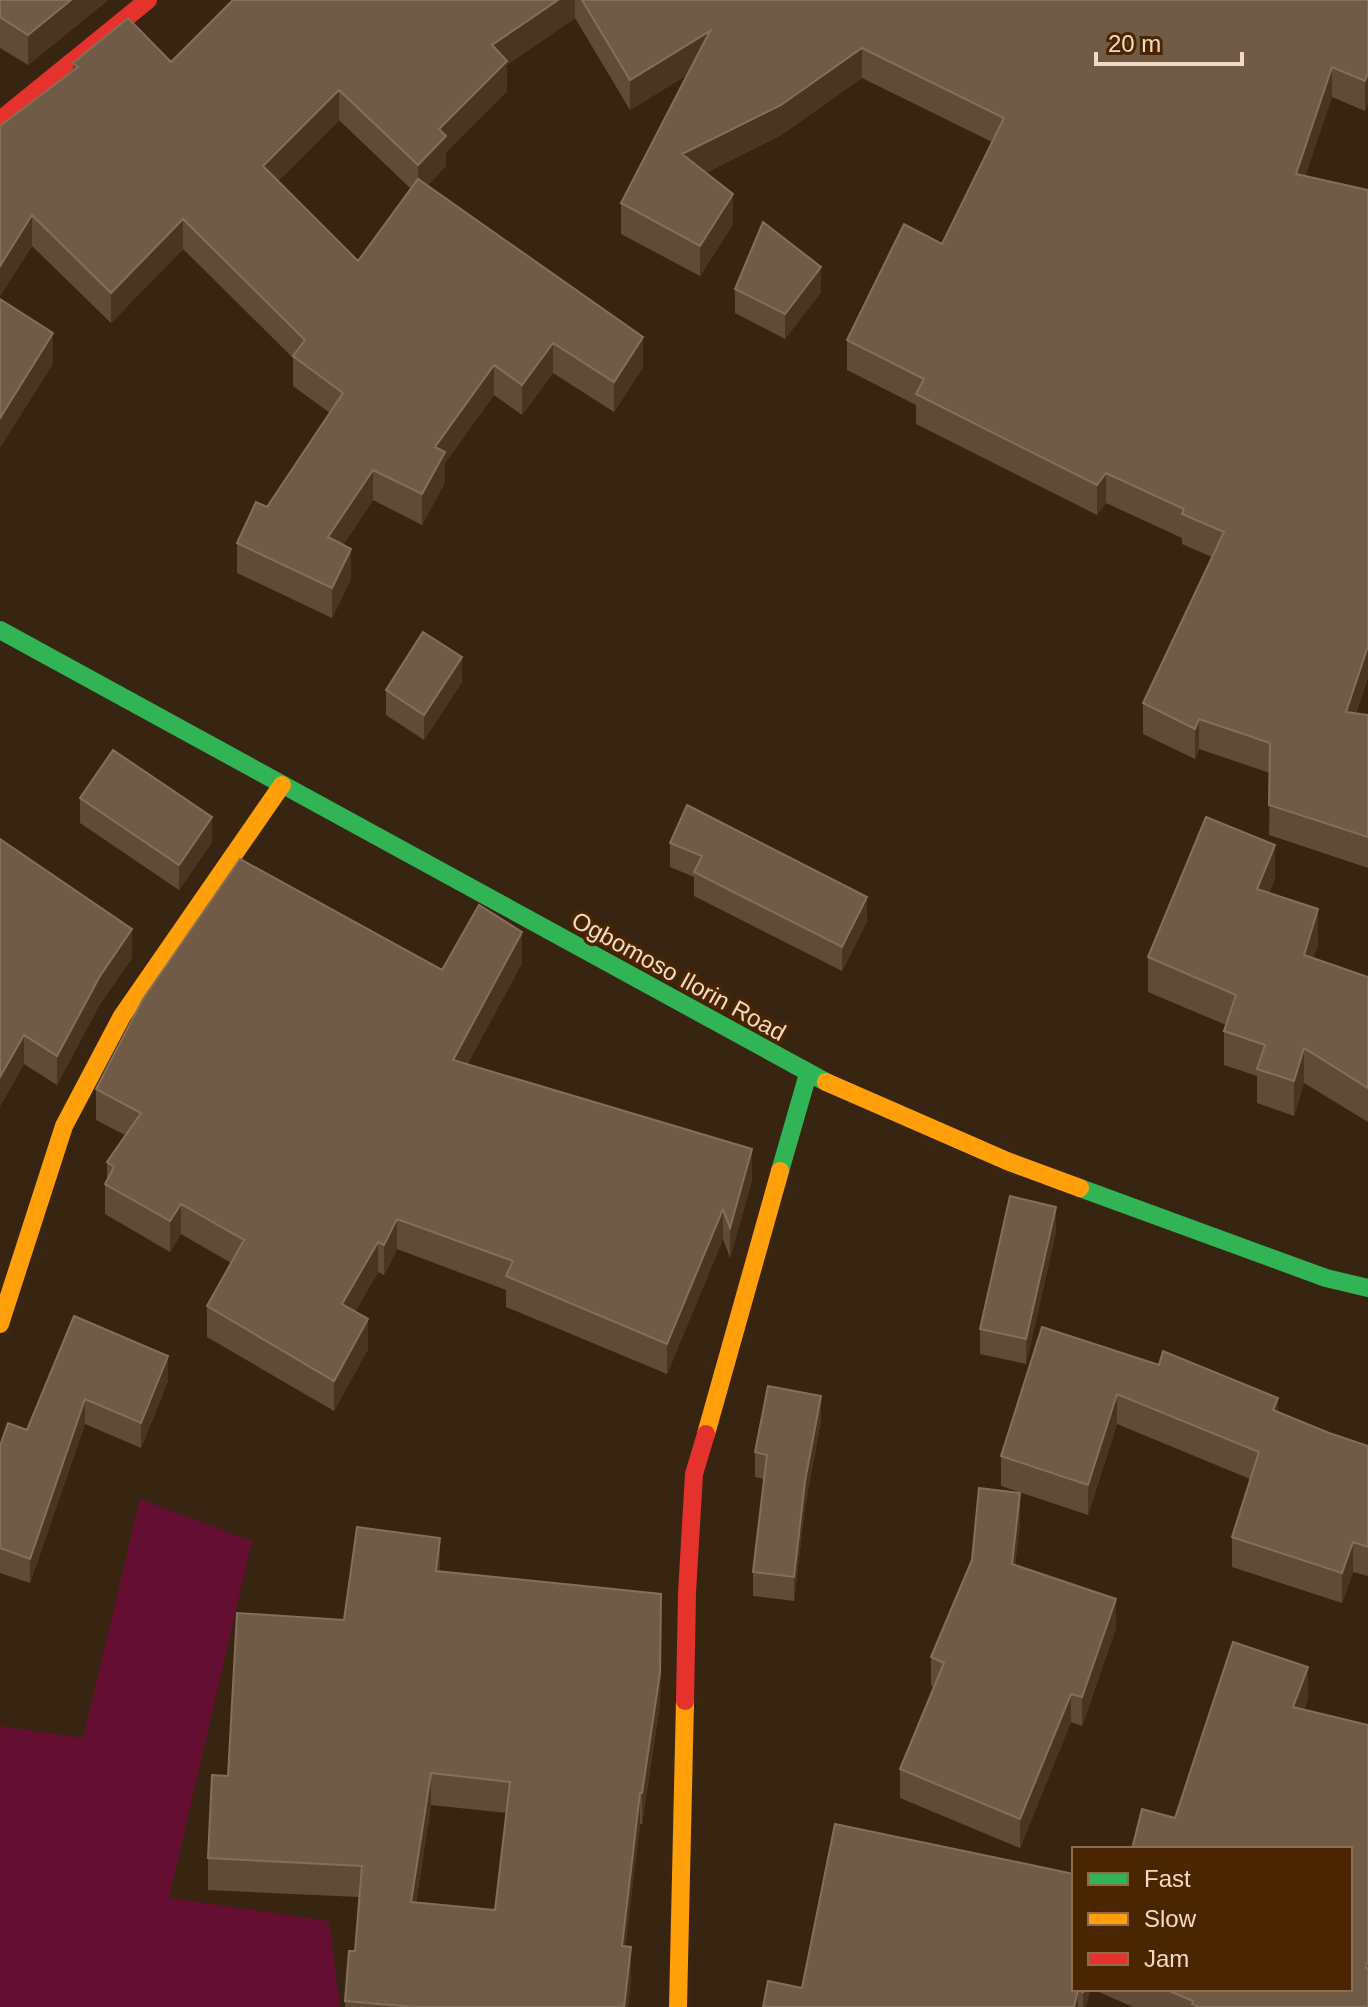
<svg xmlns="http://www.w3.org/2000/svg" width="1368" height="2007" viewBox="0 0 1368 2007" font-family="Helvetica,sans-serif">
<rect width="100%" height="100%" fill="#382511"/>
<path fill="#640f32" d="M140,1499L252,1541L169,1898L329,1921L340,2007H0V1726L83,1738Z"/>
<g fill="none" stroke-linecap="round" stroke-linejoin="round">
<path stroke="#30b455" stroke-width="18" d="M0,630L826,1082
M780,1171L808,1074
M1080,1188L1326,1278L1368,1288"/>
<path stroke="#ff9f0a" stroke-width="18" d="M826,1082L1007,1161L1080,1188
M0,1324L64,1126L122,1016L282,785
M706,1434L780,1171
M678,2007L685,1701"/>
<path stroke="#e5322d" stroke-width="18" d="M0,120L148,0
M685,1701L687,1593L694,1474L706,1434"/>
</g>
<path fill="#5f4c38" fill-rule="evenodd" d="M0,0H108L28,65L0,48Z
M233,0H1368V103L1365,111L1332,97L1305,176L1368,190V677L1356,713L1368,715V868L1269,835L1270,773L1199,749L1195,759L1143,734V703L1212,557L1182,544V538L1106,503L1097,515L916,424V405L847,370V340L942,244L992,142L862,78L781,135L706,173L733,224L700,276L621,234V203L687,75L630,110L575,18L507,65V91L446,152V166L427,186L643,367L614,412L553,373L522,415L494,395L445,463V482L422,525L373,500L343,545L351,579L332,618L237,573V543L267,507L330,413L293,386V358L183,249L111,323L32,246L0,296V126L73,71V63L171,62ZM339,120L411,189L358,261L278,181Z
M735,289L821,292L785,339L735,313Z
M462,682L424,740L386,715V690Z
M80,798L212,842L179,890L80,823Z
M0,839L132,958L100,1004L57,1085L24,1064L0,1106Z
M670,843L867,921L842,971L694,896V877L670,867Z
M1275,879L1269,893L1318,944L1313,958L1368,977V1122L1304,1083L1294,1116L1257,1103V1076L1224,1065V1031L1226,1025L1148,992V957Z
M522,963L467,1065L752,1180L730,1258L723,1239L667,1374L506,1307V1290L397,1249L384,1275L378,1272L355,1312L368,1349L334,1411L207,1337V1306L231,1263L181,1234L170,1252L105,1214V1184L107,1180V1162L125,1135L96,1120V1089L442,970Z
M1056,1232L1026,1364L980,1354V1329Z
M74,1316L168,1381L141,1448L85,1424L30,1583L0,1573V1446L27,1430Z
M1042,1327L1278,1412L1329,1433L1368,1446V1576L1353,1572L1342,1603L1232,1567V1537L1250,1479L1117,1424L1088,1515L1001,1486V1456Z
M821,1421L805,1506L794,1601L753,1596V1572L764,1479L755,1477V1452Z
M1020,1522L1015,1565L1116,1628L1082,1726L1071,1722L1020,1848L900,1798V1769L934,1687L931,1686V1657Z
M439,1571L661,1625L660,1704L642,1824H640L625,1946L631,1978L628,2007H345V2001L355,1951L359,1897L208,1890V1858L228,1776L344,1620ZM431,1805L507,1813L495,1910L416,1903Z
M1308,1699L1304,1710L1368,2007H1133L1092,1989H1350L1175,1818Z
M802,1988L1074,1989H1090L1086,2007H763Z"/>
<path fill="#493622" d="M71,0H108L28,65V35Z
M558,0H575V18L507,65V91L446,152V166L418,196V165L439,129L492,45Z
M710,31V61L630,110V80Z
M862,48V78L781,135L682,185V154Z
M1332,67V97L1296,204V174Z
M1368,73V103L1365,111V81Z
M339,90V120L263,196V166Z
M733,194V224L700,276V246Z
M32,215V246L0,296V266Z
M183,219V249L111,323V293Z
M821,267V292L785,339V314Z
M53,333V364L0,448V418Z
M643,337V367L614,412V382Z
M553,343V373L522,415V385Z
M494,365V395L445,463V482L422,525V494L435,447Z
M373,470V500L328,567V537Z
M1106,473V503L1097,515V485Z
M351,549V579L332,618V588Z
M1368,646V677L1346,742V712Z
M462,657V682L424,740V715Z
M1199,719V749L1195,759V729Z
M212,817V842L179,890V865Z
M1275,845V879L1257,923V889Z
M867,897V921L842,971V947Z
M1318,909V944L1304,989V955Z
M132,929V958L100,1004L57,1085V1056L100,976Z
M522,932V963L453,1091V1060Z
M24,1035V1064L0,1106V1077Z
M1304,1048V1083L1294,1116V1081Z
M752,1149V1180L730,1258V1228Z
M181,1204V1234L170,1252V1221Z
M1056,1207V1232L1026,1364V1339Z
M723,1209V1239L667,1374V1344Z
M397,1219V1249L384,1275V1245Z
M378,1242V1272L342,1335V1304Z
M368,1319V1349L334,1411V1381Z
M168,1356V1381L141,1448V1423Z
M1117,1394V1424L1088,1515V1485Z
M821,1396V1421L805,1506L794,1601V1577L805,1481Z
M1278,1398V1428L1273,1410Z
M85,1399V1424L30,1583V1559Z
M1020,1493V1522L1012,1593V1564Z
M440,1538V1570L436,1602V1571Z
M1353,1542V1572L1342,1603V1573Z
M661,1594L660,1704L642,1824V1793Z
M1116,1599V1628L1082,1726V1697Z
M1308,1667V1699L1293,1739V1707Z
M1071,1694V1722L1020,1848V1819Z
M431,1773V1805L411,1934V1902Z
M640,1793V1824L622,1977V1946Z
M631,1947V1978L628,2007H624Z
M1083,1989H1090L1086,2007H1083Z
M1078,1990V2007H1074Z"/>
<path fill="#705b47" stroke="#856f5a" stroke-width="2" fill-rule="evenodd" d="M0,0H71L28,35L0,17Z
M233,0H558L492,45L507,61L439,129L446,136L418,165L339,90L263,166L358,261L418,179L643,337L614,382L553,343L522,385L494,365L435,447L445,452L422,494L373,470L328,537L351,549L332,588L237,543L256,502L267,507L343,393L293,356L305,340L183,219L111,293L32,215L0,266V126L78,67L73,63L128,18L171,62Z
M582,0H1368V73L1365,81L1332,67L1296,174L1368,190V646L1346,712L1368,715V837L1269,805L1270,743L1199,719L1195,729L1143,703L1224,532L1182,514L1184,509L1106,473L1097,485L916,394L924,379L847,340L904,224L942,244L1004,118L862,48L781,105L682,154L733,194L700,246L621,203L710,31L630,80Z
M763,222L821,267L785,314L735,289Z
M0,299L53,333L0,418Z
M423,632L462,657L424,715L386,690Z
M113,750L212,817L179,865L80,798Z
M687,805L867,897L842,947L694,872L702,856L670,843Z
M1206,817L1275,845L1257,889L1318,909L1304,955L1368,977V1088L1304,1048L1294,1081L1257,1069L1265,1045L1224,1031L1236,995L1148,957Z
M0,839L132,929L100,976L57,1056L24,1035L0,1077Z
M240,859L442,970L479,905L522,932L453,1060L752,1149L730,1228L723,1209L667,1344L506,1276L513,1261L397,1219L384,1245L378,1242L342,1304L368,1319L334,1381L207,1306L244,1240L181,1204L170,1221L105,1184L114,1167L107,1162L141,1113L96,1089L143,999Z
M1010,1196L1056,1207L1026,1339L980,1329Z
M74,1316L168,1356L141,1423L85,1399L30,1559L0,1548V1446L8,1423L27,1430Z
M1042,1327L1159,1365L1163,1351L1278,1398L1273,1410L1329,1433L1368,1446V1547L1353,1542L1342,1573L1232,1537L1259,1452L1117,1394L1088,1485L1001,1456Z
M768,1386L821,1396L805,1481L794,1577L753,1572L767,1455L755,1452Z
M979,1488L1020,1493L1012,1564L1116,1599L1082,1697L1071,1694L1020,1819L900,1769L944,1663L931,1657L972,1560Z
M357,1527L440,1538L436,1571L661,1594L660,1673L642,1793H640L622,1946L631,1947L624,2007H415L345,2001L349,1951H355L362,1866L208,1858L212,1775L228,1776L237,1613L344,1620ZM431,1773L510,1782L495,1910L411,1902Z
M1233,1642L1308,1667L1293,1707L1368,1725V1960L1366,1968H1368V2007H1200L1192,2004L1193,2001L1165,1989H1350V1849H1132L1142,1809L1175,1818Z
M835,1824L1074,1874V1989H1083V1992L1078,1990L1074,2007H763L768,1981L802,1988Z"/>
<g text-anchor="middle" dominant-baseline="central" stroke-width="7" stroke-linejoin="round" paint-order="stroke">
<g font-size="24" fill="#f6d9c2" stroke="#492500">
<text transform="translate(679 976) rotate(29)">Ogbomoso Ilorin Road</text>
</g>
</g>
<rect x="1072" y="1847" width="280" height="144" fill="#492500" stroke="#8e6d4e" stroke-width="2"/>
<rect x="1088" y="1873" width="40" height="12" fill="#30b455" stroke="#8e6d4e" stroke-width="2"/>
<text x="1144" y="1887" font-size="24" fill="#f6d9c2">Fast</text>
<rect x="1088" y="1913" width="40" height="12" fill="#ff9f0a" stroke="#8e6d4e" stroke-width="2"/>
<text x="1144" y="1927" font-size="24" fill="#f6d9c2">Slow</text>
<rect x="1088" y="1953" width="40" height="12" fill="#e5322d" stroke="#8e6d4e" stroke-width="2"/>
<text x="1144" y="1967" font-size="24" fill="#f6d9c2">Jam</text>
<path d="M1096 52v12h146v-12" fill="none" stroke="#f6d9c2" stroke-width="4"/>
<text x="1108" y="52" font-size="24" fill="#f6d9c2" stroke="#492500" stroke-width="6" paint-order="stroke">20 m</text>
</svg>
